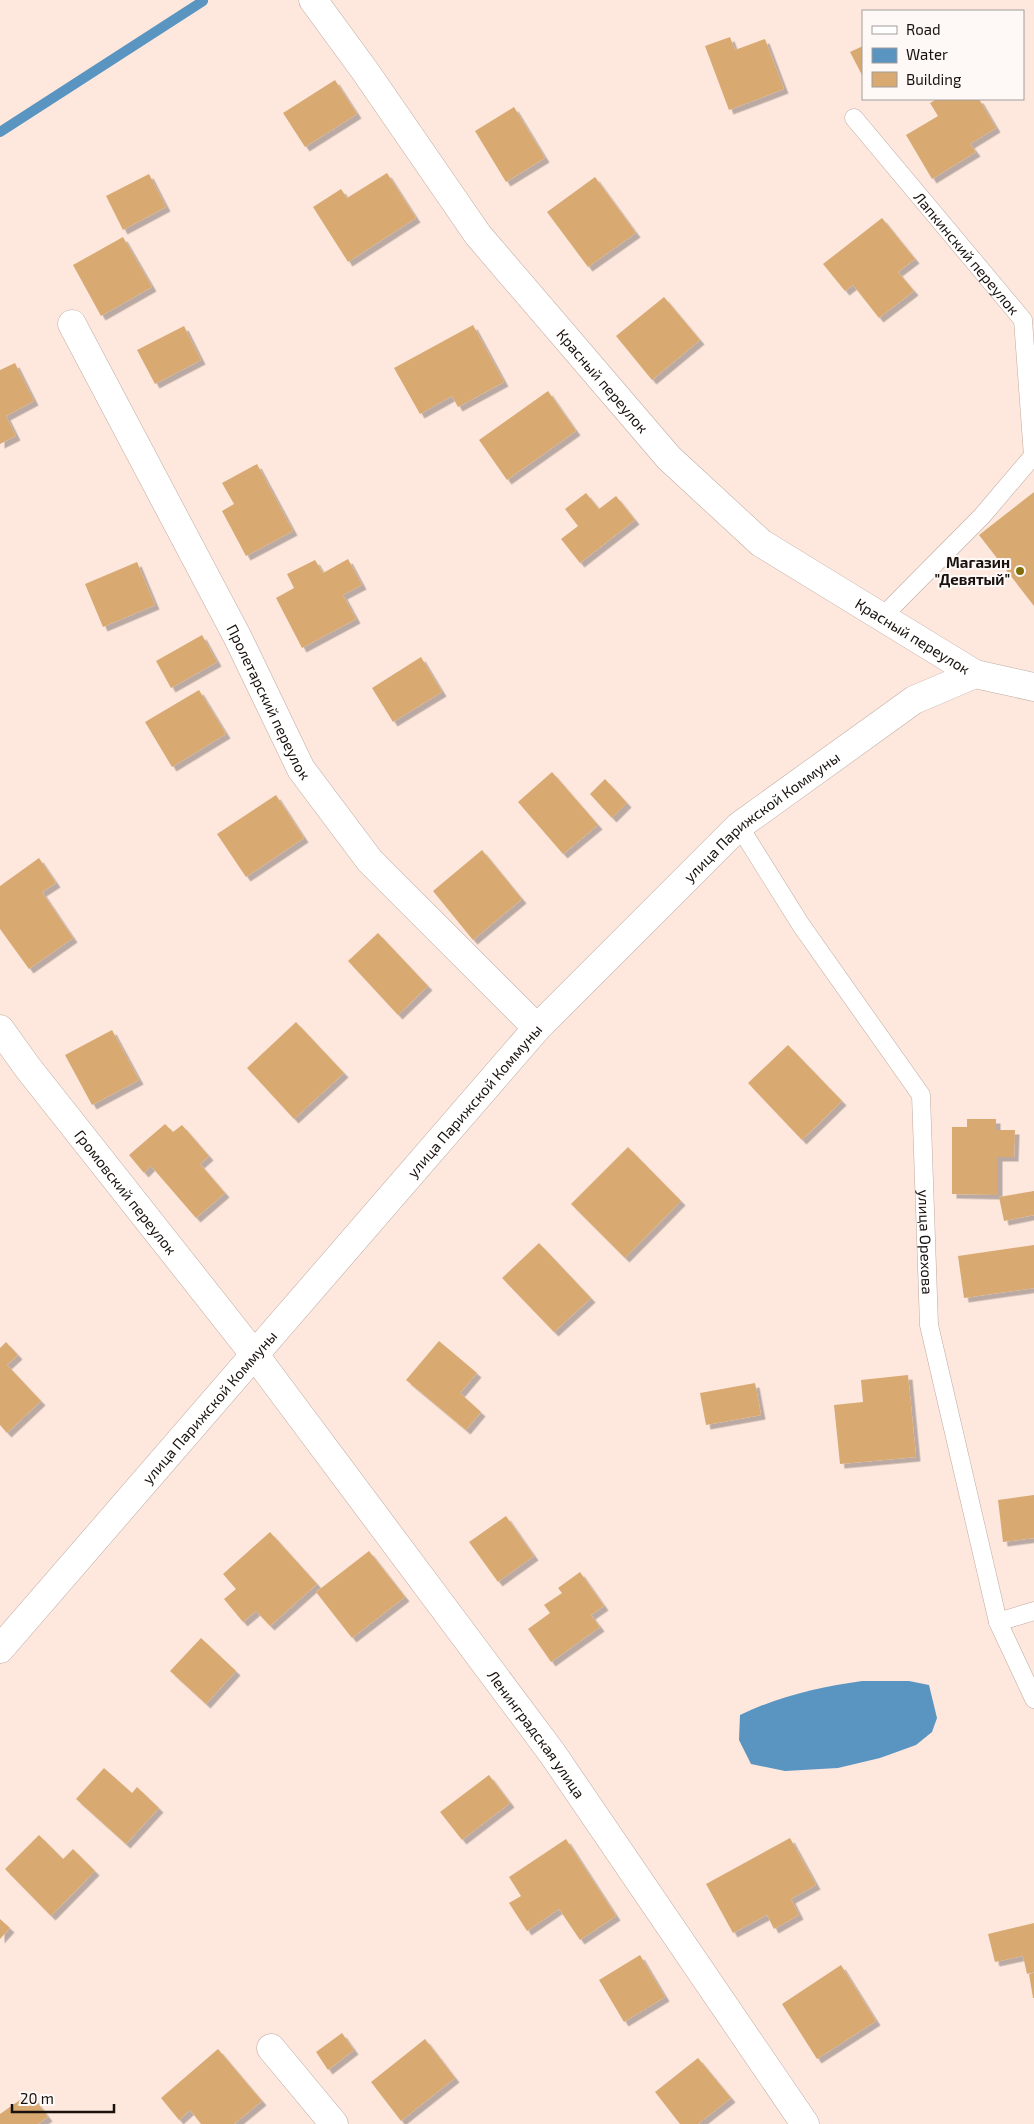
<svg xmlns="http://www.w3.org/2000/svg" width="1034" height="2124" viewBox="0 0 1034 2124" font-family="'Exo 2',sans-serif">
<defs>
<filter id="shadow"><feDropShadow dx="4.5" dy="4.5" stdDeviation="0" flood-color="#0004"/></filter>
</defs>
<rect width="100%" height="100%" fill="#fee8de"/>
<path fill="#5995c0" d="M862,1681H909L929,1685L937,1718L932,1732L916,1745L880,1758L838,1768L785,1771L751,1764L739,1740L740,1715C779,1696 820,1687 862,1681Z"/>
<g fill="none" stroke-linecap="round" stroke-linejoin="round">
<path stroke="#5995c0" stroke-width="10" d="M0,132L203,1"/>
</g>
<path fill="#d8aa72" filter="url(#shadow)" d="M730,37L735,50L765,39L784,89L729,110L705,46Z
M863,46V77L850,52Z
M335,80L357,114L305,147L283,113Z
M937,99H979L996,128L970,144L976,152L932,179L906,135L938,116L930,103Z
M514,107L545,158L506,182L475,131Z
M387,173L416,218L348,262L313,207L341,189L347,198Z
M149,174L166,207L123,230L106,196Z
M595,177L636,233L588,267L547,212Z
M882,218L915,259L898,272L914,291L879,318L853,285L845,291L823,264Z
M123,237L152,287L101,316L73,265Z
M664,297L700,340L652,380L616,336Z
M473,325L504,382L458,407L452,396L420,414L394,368Z
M184,326L201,360L155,384L137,350Z
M15,363L34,401L6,416L16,436L0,444V370Z
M548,391L576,431L507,480L479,440Z
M257,464L293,531L246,556L222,511L234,504L222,483Z
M1034,492V606L979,535Z
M586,493L599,509L616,496L635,520L580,563L561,539L578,526L565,509Z
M348,559L362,585L343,595L356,619L302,648L276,598L294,588L287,574L315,560L323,573Z
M137,562L155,605L103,627L85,584Z
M202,635L217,662L171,688L156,661Z
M421,657L442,692L393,722L372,688Z
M199,690L226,734L172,767L145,722Z
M552,772L598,825L563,854L518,802Z
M605,779L627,803L612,818L590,794Z
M276,795L304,838L246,877L217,834Z
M482,850L522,899L473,940L433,891Z
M39,858L56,883L42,892L73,938L29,969L0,929V886Z
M378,933L428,986L398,1015L348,961Z
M296,1022L344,1073L294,1119L247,1068Z
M112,1030L139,1080L92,1105L65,1055Z
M788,1045L842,1101L802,1140L748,1083Z
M967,1119H996V1130H1015L1014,1157H998V1195L952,1194V1127H967Z
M165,1124L173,1132L182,1125L209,1156L200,1164L225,1193L196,1218L151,1166L144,1173L129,1155Z
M628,1147L681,1201L625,1258L571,1204Z
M1034,1191V1215L1004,1221L999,1197Z
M539,1243L591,1298L554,1332L502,1278Z
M1034,1245V1288L964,1298L958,1256Z
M439,1341L477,1373L460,1393L481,1412L466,1430L406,1380Z
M6,1342L18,1355L7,1365L41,1401L7,1433L0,1425V1348Z
M908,1375L916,1457L840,1464L834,1405L863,1402L861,1380Z
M755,1383L761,1415L706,1425L700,1393Z
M1034,1495V1538L1003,1542L998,1500Z
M506,1516L534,1556L498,1582L469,1542Z
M270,1532L317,1584L270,1626L256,1611L243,1622L224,1599L236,1589L223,1574Z
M369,1551L405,1597L352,1638L316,1592Z
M580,1572L604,1606L591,1615L600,1627L551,1662L528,1629L550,1613L544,1605L562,1593L558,1588Z
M201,1638L236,1671L206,1704L170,1671Z
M104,1768L132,1793L137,1787L159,1808L126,1844L76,1799Z
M489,1775L510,1803L462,1840L440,1812Z
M39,1835L63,1859L73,1849L95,1871L51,1916L5,1869Z
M790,1838L816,1885L791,1899L799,1915L774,1929L767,1915L733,1933L706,1884Z
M566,1839L616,1916L580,1940L559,1909L527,1931L509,1903L521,1896L509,1877Z
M0,1919L10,1928L0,1939Z
M1034,1923V1972L1027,1974L1023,1956L995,1962L988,1934Z
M640,1955L665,1997L624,2022L599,1980Z
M841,1965L876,2021L817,2059L782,2004Z
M1034,1973V1998H1033L1029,1974Z
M342,2033L354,2050L328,2070L316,2052Z
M425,2039L455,2078L401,2121L371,2082Z
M218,2049L262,2101L234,2124H201L190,2110L179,2120L161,2098Z
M698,2058L731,2098L698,2124H680L655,2092Z
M30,2093L48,2117L38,2124H0V2114Z"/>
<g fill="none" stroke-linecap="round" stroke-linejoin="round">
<g stroke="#beaaa0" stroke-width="19">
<g id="lane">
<path id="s1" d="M854,118L1023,320L1033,456L982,516L881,618"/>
<path id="s2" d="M739,826L801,925L921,1095L929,1325L998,1622L1034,1699"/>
<path d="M998,1622L1034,1611"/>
</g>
</g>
<g stroke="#beaaa0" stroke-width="29">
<g id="street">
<path id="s3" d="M72,324L238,638L301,769L370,861L537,1028"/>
<path id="s4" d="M0,1029L28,1068L254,1354L552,1753L805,2124"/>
<path d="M271,2048L334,2124"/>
</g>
</g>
<g stroke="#beaaa0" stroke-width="29">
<g id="secondary">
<path id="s5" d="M313,0L365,71L478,235L669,458L761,543L975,674"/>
<path id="s6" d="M0,1649L537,1028L739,826L914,700L975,674L1034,687"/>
</g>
</g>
<use href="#lane" stroke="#fff" stroke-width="18"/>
<use href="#street" stroke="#fff" stroke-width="28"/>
<use href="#secondary" stroke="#fff" stroke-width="28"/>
</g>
<circle fill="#7f6d08" stroke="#fef9f7" stroke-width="2" cx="1020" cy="571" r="5"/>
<g text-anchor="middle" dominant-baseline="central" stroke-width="4" stroke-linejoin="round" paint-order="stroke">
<g font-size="15" fill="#18110d" stroke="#fef9f7">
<text stroke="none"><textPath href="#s1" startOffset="176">Лапкинский переулок</textPath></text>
<text stroke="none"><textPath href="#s5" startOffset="479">Красный переулок</textPath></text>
<text stroke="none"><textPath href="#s5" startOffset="884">Красный переулок</textPath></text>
<text stroke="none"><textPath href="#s3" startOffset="426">Пролетарский переулок</textPath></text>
<text stroke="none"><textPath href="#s6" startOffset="1130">улица Парижской Коммуны</textPath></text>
<text stroke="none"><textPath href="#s6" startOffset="725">улица Парижской Коммуны</textPath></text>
<text stroke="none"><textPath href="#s4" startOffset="206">Громовский переулок</textPath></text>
<text stroke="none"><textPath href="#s2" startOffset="472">улица Орехова</textPath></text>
<text stroke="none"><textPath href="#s6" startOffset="320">улица Парижской Коммуны</textPath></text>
<text stroke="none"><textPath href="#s4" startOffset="886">Ленинградская улица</textPath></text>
</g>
<g font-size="15" font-weight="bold" fill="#18110d" stroke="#fef9f7" text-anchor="end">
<text x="1010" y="562">Магазин<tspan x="1010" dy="17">"Девятый"</tspan></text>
</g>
</g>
<rect x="862" y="10" width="162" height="90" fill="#fef9f7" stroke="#a29c99"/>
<rect x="872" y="26" width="25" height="8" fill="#ffffff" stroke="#a29c99"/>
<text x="906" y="35" font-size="15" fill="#18110d">Road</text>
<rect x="872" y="48" width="25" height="15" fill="#5995c0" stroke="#a29c99"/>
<text x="906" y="60" font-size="15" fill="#18110d">Water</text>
<rect x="872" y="72" width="25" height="15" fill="#d8aa72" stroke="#a29c99"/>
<text x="906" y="85" font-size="15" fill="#18110d">Building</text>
<path d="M12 2104v8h102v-8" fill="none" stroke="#18110d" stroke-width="2.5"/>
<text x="20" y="2104" font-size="15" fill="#18110d" stroke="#fef9f7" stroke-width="4" paint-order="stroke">20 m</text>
</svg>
